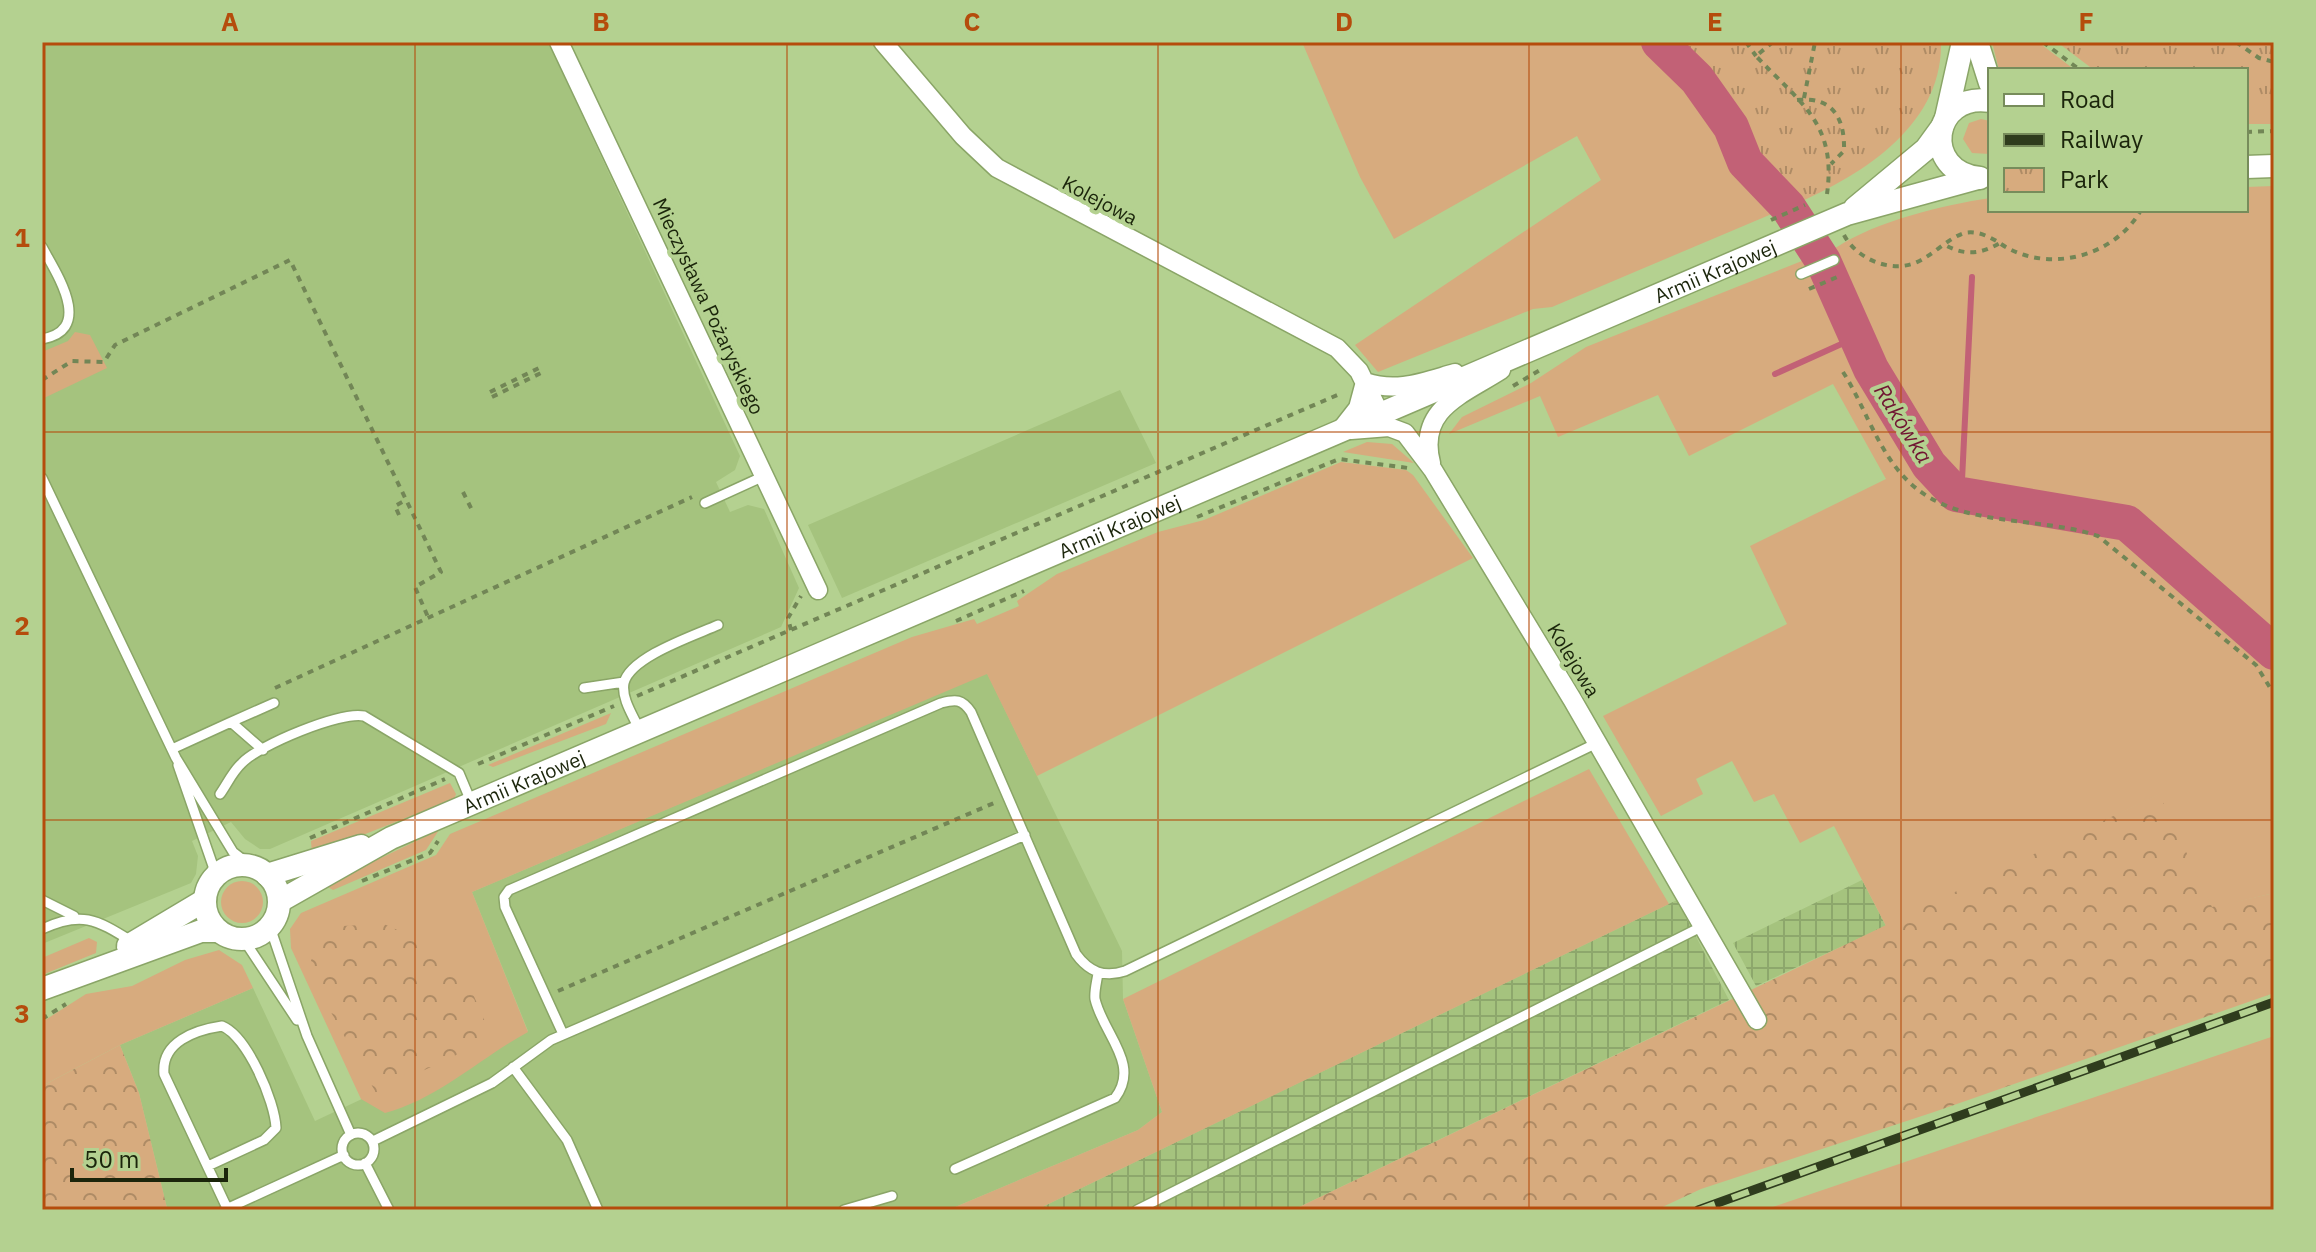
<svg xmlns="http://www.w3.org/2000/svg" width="2316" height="1252" viewBox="0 0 2316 1252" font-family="'IBM Plex Sans',sans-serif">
<defs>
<pattern id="industrial-grid" width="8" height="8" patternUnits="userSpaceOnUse" patternTransform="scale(2)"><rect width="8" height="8" fill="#a5c37e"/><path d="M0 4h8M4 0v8" fill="none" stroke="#8da76c"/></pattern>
<pattern id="forest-crowns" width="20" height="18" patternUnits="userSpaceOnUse" patternTransform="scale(2)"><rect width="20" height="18" fill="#d7ab7e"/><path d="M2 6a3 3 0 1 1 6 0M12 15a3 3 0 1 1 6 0" fill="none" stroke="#ae8b65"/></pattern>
<pattern id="park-tufts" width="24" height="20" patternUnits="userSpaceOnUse" patternTransform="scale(2)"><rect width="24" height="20" fill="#d7ab7e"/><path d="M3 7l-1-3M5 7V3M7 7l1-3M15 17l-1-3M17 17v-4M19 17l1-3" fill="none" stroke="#ae8b65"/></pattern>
</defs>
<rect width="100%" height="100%" fill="#b4d190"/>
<path fill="#a5c37e" d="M42,42H548L740,456L735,470L716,482L730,512L748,505L764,509L799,588L781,627L270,849H260L245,839L231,822L192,841L198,856L196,874L191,883L42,944Z
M1120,390L1156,463L842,598L808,525Z
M987,673L1122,951L1123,999L1162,1112L1138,1130L948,1210H163L167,1208L139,1093L120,1045L253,988L315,1121L492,1038L528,1031L472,892Z"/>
<path fill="url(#industrial-grid)" d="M1862,880L1886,926L1756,986L1733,943Z
M1677,900L1729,1000L1293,1210H1036Z"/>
<path fill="#d7ab7e" d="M1302,42H1659L1697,79L1731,127L1745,162L1788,207L1552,307L1533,309L1378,372L1355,345L1601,180L1577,136L1394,239L1360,177Z
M1992,42H2038L2075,70H1999Z
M1981,119L1990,121V154L1972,153L1963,139L1969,123Z
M2274,186V893L2212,908L2158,795L1886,926L1834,826L1800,843L1774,794L1754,802L1732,761L1696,779L1703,794L1661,816L1603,716L1787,624L1750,546L1886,479L1833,384L1689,456L1658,395L1558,437L1540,396L1449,434L1462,417L1531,383L1586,347L1837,247C1877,221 1943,205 1990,198V210H2246V187Z
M75,332L90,335L107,368L42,399V352L68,341Z
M1367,442L1392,444L1414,463L1343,452Z
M1341,462L1406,470L1413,475L1473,558L1037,776L987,674L472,892L528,1032C480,1058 438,1099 385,1113L361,1099L291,948L290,929L301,913L436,855L450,834L912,637L974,619L977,624L1019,606L1017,601L1057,574L1158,532L1204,520Z
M611,713L606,724L493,767L488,765Z
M1589,769L1669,904L1036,1210H948L1138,1130L1162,1112L1123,999Z
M450,783L456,794L454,799L312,855L311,841Z
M439,830L426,850L333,890L325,885Z
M221 902a21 21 0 1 1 42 0a21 21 0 1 1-42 0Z
M89,938L97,942L96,953L42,975V958Z
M219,950L242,965L253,988L120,1045L42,1086V1022L86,994L132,986L185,960Z
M2274,1036V1210H1764Z"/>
<path fill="url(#forest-crowns)" d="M2159,794L2212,907L2274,893V993L1934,1112L1701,1189L1656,1210H1293Z
M384,924L457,957L492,1038L376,1093L308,971L321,927Z
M120,1045L139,1093L167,1208L42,1210V1086Z"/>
<path fill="url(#park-tufts)" d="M1659,42H1941C1943,127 1858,178 1788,207L1745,162L1731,127L1697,79Z
M2057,42H2274V124H2246V70H2094Z"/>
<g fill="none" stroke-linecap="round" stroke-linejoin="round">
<path stroke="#c26176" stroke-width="6" d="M1775,374L1857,337
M1956,494L1962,480L1972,277"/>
<path stroke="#c26176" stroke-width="36" d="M1659,42L1697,79L1731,127L1745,162L1788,207L1823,261L1871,369L1929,465L1956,494L2127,523L2274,652"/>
<g stroke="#8aa567" stroke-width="12">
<path id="service" d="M42,247C56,273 95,330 42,339
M1801,274L1834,260
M42,478L176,758L233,852L251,866
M705,503L764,476
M584,688L624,682
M231,722L274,703
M640,731C634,717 621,699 624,683C630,657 693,636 718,625
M172,749L231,722L263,750
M178,765L213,866V879
M220,794C227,784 233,771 242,763C259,745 341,711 364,716L459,773L472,804
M42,900L74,916
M270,927L307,1036L351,1135
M42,929C81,911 96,919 131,941
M244,940L297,1020
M563,1034L505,907L504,897L509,890L941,703C956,699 962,699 971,712L1076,954C1089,972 1104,978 1125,971L1597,743
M513,1067L567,1140L598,1210
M342 1149a16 16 0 1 1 32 0a16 16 0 1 1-32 0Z
M373,1141L492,1083L551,1040L1025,835
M365,1163L389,1210
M208,1166L264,1140L276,1128C275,1101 247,1036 222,1026C195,1030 161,1042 164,1074L227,1208
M955,1169L1115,1098C1141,1064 1103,1034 1095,999C1094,991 1097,981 1098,973
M224,1210L344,1155
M844,1210L892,1196
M1137,1210L1705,925"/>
</g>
<g stroke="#8aa567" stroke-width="21">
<path id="minor" d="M559,42L818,590
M883,42L963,136L997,168L1337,348L1359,371L1380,414
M1365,382C1397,393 1423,382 1455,373
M1351,430L1389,427L1405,433L1433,470L1572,699L1757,1020
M1340,431L1358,408L1365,382
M1431,463C1417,409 1462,395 1501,370"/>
</g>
<g stroke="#8aa567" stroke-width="25">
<g id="tertiary">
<path d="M1977,42L1990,83"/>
<path d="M1946,118L1963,42"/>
<path d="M2246,167L2274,166"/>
<path d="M1980,178C1921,172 1931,92 1990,101"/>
<path d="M1855,208L1926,149L1942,127"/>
<circle cx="242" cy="902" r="37"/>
<path d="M267,875L361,846"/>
<path id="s1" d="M280,901L391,838L1847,214L1978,178"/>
<path d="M128,946L205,900"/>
<path d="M42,989L201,931H218"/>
</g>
</g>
<path stroke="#728656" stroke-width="4" stroke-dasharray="6 6" stroke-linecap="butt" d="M1746,42L1756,56
M1773,42L1756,56C1800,103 1837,123 1827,194
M2043,42L2080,70
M2236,42L2259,58L2274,62
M1804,98L1815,42
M1797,100C1834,96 1845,120 1844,151L1831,164
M2246,132L2274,131
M1771,220L1805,205
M1844,235C1856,258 1889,273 1915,263C1932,256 1947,239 1964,233C1978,230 1989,237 2000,243C1981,254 1965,256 1945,245
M2001,244C2046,274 2114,258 2141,210
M1809,289L1842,275
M1843,372C1866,408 1878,453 1910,483C1959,529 2037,515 2098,536L2256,665L2274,694
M42,380L72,361L104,362L115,345L290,260L441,572L415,587L428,617
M1513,386L1540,370
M490,392L543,366
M492,397L545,371
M463,492L472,510
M399,515L395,506L406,500
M1197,517L1339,459L1408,468
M956,621L1024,591
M791,630L788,618L801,596
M275,688L692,497
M637,696L1342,393
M478,764L614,706
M310,838L445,779
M362,881L430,853L438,841
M558,991L994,803
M42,1019L66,1004"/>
<use href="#service" stroke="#fff" stroke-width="9"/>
<use href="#minor" stroke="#fff" stroke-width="18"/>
<use href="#tertiary" stroke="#fff" stroke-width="22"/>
<g stroke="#2f3c1d" stroke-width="9">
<path id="rail" d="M1698,1210L2274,1002"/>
</g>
<use href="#rail" stroke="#b4d190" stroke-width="6" stroke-dasharray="18" stroke-linecap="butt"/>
</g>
<path fill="none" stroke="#b54c0c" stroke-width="2" stroke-opacity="0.55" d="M415,42V1210M787,42V1210M1158,42V1210M1529,42V1210M1901,42V1210M42,432H2274M42,820H2274"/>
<g text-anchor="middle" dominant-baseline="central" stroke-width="8" stroke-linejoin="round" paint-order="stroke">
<g font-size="20" fill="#1b250b" stroke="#b4d190">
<text transform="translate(1100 200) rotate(28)">Kolejowa</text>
<text stroke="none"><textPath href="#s1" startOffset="1568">Armii Krajowej</textPath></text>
<text transform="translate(709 306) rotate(65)">Mieczysława Pożaryskiego</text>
<text stroke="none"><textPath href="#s1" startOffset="920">Armii Krajowej</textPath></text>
<text transform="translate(1574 660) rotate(59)">Kolejowa</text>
<text stroke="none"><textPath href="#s1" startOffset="272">Armii Krajowej</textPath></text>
</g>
<g font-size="22" font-style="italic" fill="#701532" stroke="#b4d190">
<text transform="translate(1904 423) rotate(58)">Rakówka</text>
</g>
</g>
<rect width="2316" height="1252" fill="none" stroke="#b4d190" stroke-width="88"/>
<rect x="1988" y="68" width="260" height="144" fill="#b4d190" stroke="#778c5b" stroke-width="2"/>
<rect x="2004" y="94" width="40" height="12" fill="#ffffff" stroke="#778c5b" stroke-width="2"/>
<text x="2060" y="108" font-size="24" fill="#1b250b">Road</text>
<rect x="2004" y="134" width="40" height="12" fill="#2f3c1d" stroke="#778c5b" stroke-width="2"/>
<text x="2060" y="148" font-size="24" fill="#1b250b">Railway</text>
<rect x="2004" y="168" width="40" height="24" fill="url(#park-tufts)" stroke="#778c5b" stroke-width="2"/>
<text x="2060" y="188" font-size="24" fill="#1b250b">Park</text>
<path d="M72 1168v12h154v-12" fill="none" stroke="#1b250b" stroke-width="4"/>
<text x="84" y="1168" font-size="24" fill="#1b250b" stroke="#b4d190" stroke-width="6" paint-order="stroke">50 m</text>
<rect x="44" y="44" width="2228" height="1164" fill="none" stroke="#b54c0c" stroke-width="3"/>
<g font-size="26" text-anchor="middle" font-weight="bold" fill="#b54c0c">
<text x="230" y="31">A</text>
<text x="601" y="31">B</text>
<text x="972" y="31">C</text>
<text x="1344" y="31">D</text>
<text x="1715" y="31">E</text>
<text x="2086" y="31">F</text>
<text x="22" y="247">1</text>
<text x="22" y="635">2</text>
<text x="22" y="1023">3</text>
</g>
</svg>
